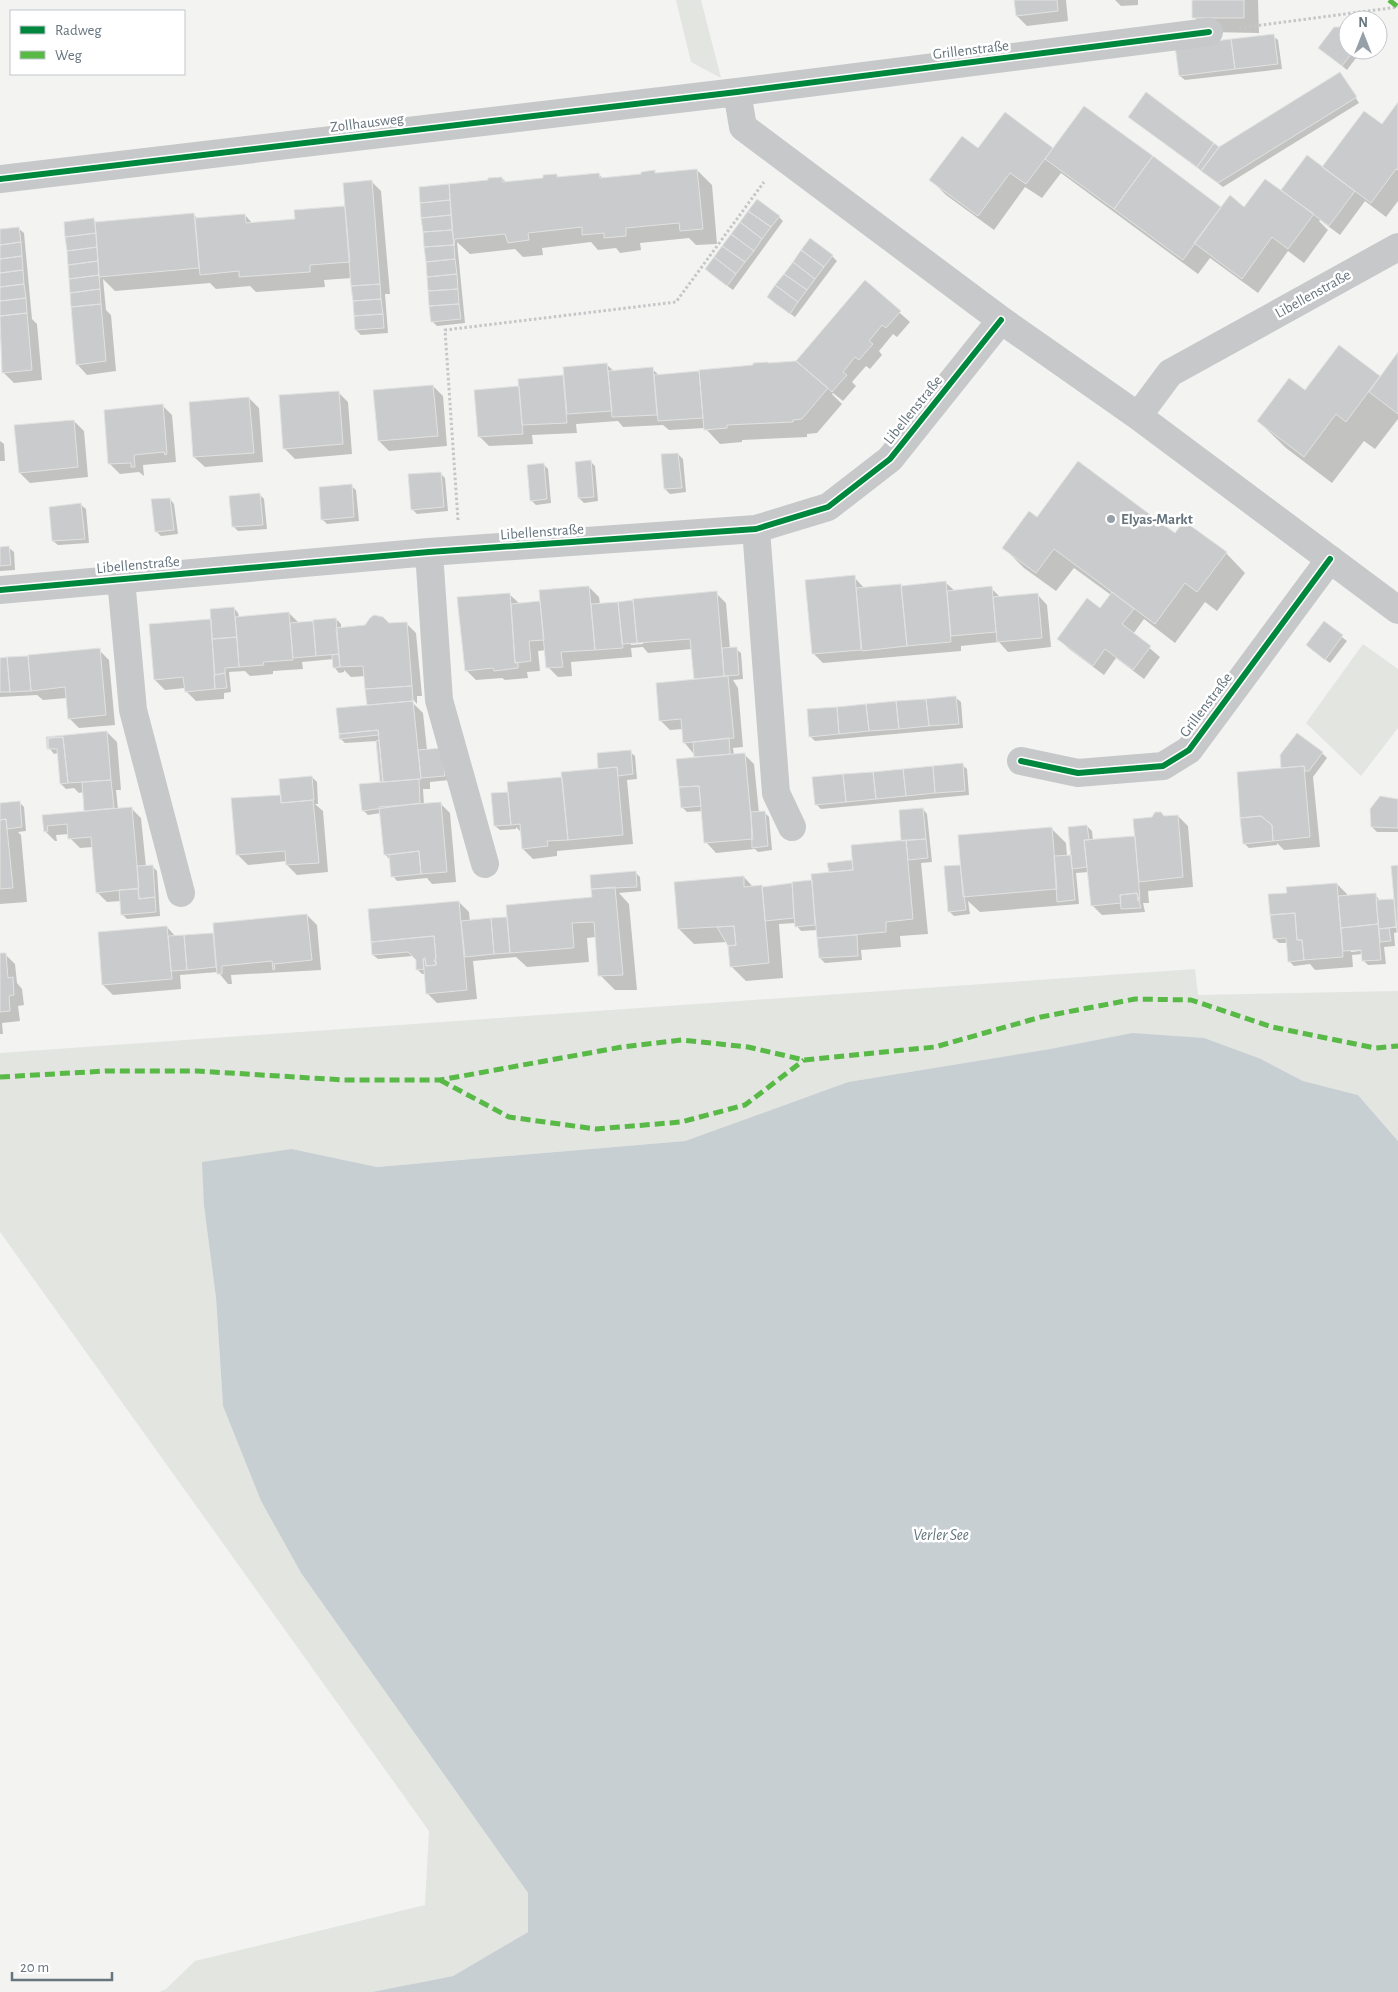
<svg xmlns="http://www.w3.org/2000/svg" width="1398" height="1992" viewBox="0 0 1398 1992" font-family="'Alegreya Sans',sans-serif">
<rect width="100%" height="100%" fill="#f3f3f2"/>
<path fill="#e2e5e0" d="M676,0H701L721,78L691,62Z
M1363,644L1398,669V728L1361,776L1306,723Z
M1195,969L1198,995L1398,991V1141L1358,1095L1303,1081L1261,1059L1132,1033L1050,1049L848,1082L685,1141L377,1167L292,1149L204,1206L216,1298L223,1406L261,1501L301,1573L528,1893V1932L453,1976L372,1992H159L166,1989L195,1961L425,1905L429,1831L0,1232V1053Z"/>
<path fill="#c8cfd2" d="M1132,1033L1204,1038L1261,1059L1303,1081L1358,1095L1398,1141V1992H372L453,1976L528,1932V1893L301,1573L261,1501L223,1406L216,1298L204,1206L202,1162L292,1149L377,1167L685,1141L848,1082L1050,1049Z"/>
<path fill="#0003" fill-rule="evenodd" d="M1015,0H1066L1068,21L1027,26L1017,16Z
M1115,0H1138V5L1121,6Z
M1193,0H1258L1259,33L1209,32L1194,17Z
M1348,34V50H1362L1347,70L1320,48Z
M1273,36L1278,40L1282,69L1185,80L1180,76Z
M1340,73L1359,103L1223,187L1134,121L1219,148Z
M1398,104V201L1386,217L1365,201L1340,235L1320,220L1319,221L1328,230L1304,263L1288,251L1258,293L1210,258L1198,274L1061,173L1042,198L1025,187L994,230L946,195L931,180L979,150L1005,114L1054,149L1221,209L1245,208L1286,196L1382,125Z
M697,170L712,185L717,244L696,245L689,238L640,243L641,250L620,253L616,248L598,250L591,242L542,248L543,255L523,257L515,249L470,254L457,242L465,323L437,326L432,321L420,188L490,182L502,178L507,183L544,179L557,176L559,178L599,174L603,179L642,175L654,172L656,174Z
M371,181L381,191L390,294H385L388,333L361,335L356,330L352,278L324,280L325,287L256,292L250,286L216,289L210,283L115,291L103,279L106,310L111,315L116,371L87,375L77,364L94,220L97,223L194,215L198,219L245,215L253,224L296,220L344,207Z
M779,217L783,221L733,290L711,274Z
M19,229L24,233L32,319L37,324L42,380L14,383L4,373L0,333V231Z
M832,256L837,261L795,317L773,302Z
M865,282L910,322L897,337L893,334L879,351L882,355L870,369L866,366L852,382L856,386L843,401L833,393L832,394L842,404L817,433L807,434V437L742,440V442L720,444L705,428L669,430L663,425L623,427L618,421L576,424L577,433L532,435L533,444L489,446L479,436L520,387V380L565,376L607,365L614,371L652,369L659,375L698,372L700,374L797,362Z
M1339,347L1380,378L1398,354V419L1375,449L1364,441L1332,483L1286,448L1258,421L1305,392Z
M433,386L443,396L447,446L389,451L379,441Z
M338,392L348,402L352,454L295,459L285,449Z
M249,398L259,408L263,462L205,467L194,457Z
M162,405L172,415L176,462L143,465L144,476L139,472L120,474L110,464Z
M74,421L84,431L88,477L30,483L20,473Z
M0,441L4,444L5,461H0Z
M678,454L683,459L686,492L670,494L665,489Z
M590,461L595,466L598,501L584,503L579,498Z
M544,465L548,469L551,503L536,505L531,500Z
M440,473L445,478L448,511L417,514L412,509Z
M351,486L356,490L359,521L327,524L322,519Z
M260,495L264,499L267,529L238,531L233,526Z
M170,499L174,504L178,534L161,536L156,531Z
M81,505L86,509L89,543L58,545L53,541Z
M1038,518L1175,535L1226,553L1245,573L1217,611L1205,602L1175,643L1144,619L1133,634L1160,657L1144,679L1116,658L1104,675L1069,649L1059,639L1100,610L1111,595L1074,568L1056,591L1024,568L1004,548Z
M0,548H9L14,552L15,570L0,571Z
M854,577L865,589L946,583L955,591L991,588L1001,598L1037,594L1047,605L1051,647L1008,652L999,642L961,646V651L823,663L813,653Z
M589,587L599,597L600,604L716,593L726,603L730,649H736L741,653L743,679L733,680L738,688L743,747L733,748L734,755L744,754L754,764L759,813H765L769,817L772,850L758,852L755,849L716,853L706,842L703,811L687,812L682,807L697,758L684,742L683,729L670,730L660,720L695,680L692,649L648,653L643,647L631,648L632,657L571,662L572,676L558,677L548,667L546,650L538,651L540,671L527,672L528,678L505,680L502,678L476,680L466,670L509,594L520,604L542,602ZM643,641V644L631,645V642Z
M234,608L238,613L239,617L289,613L299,623L336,619L341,624V628L406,623L416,633L422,696H417V704L410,696L408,698L423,713L427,750L442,749L449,780L430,782V789H423L424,805L440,803L450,813L456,882L432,884L427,878L397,881L393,876L390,860L385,854L381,813L368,815L363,810L381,783L377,741L345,743L340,738L370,706L368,705L366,676L351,677L344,670V672L339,673L335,668L334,659L302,662L303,669L273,671V674L250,676L245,671L229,672L231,692L224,693V699L196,701L186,691L185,688L165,690L155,680L212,620Z
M1324,623L1347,641L1330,663L1312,650Z
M99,650L109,660L115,725L79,728L69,718L67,698L43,700L37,695L0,697V659Z
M956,698L961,702L963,728L815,741L810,736Z
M107,732L117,742L121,790H116L118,809L131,808L141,818L146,867L152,866L157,871L160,916L127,919L122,914L121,901L107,902L97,892L93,847L80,848L70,838L69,834L56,835L57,841H55L45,831L44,816L87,812L85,810L84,792L79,793L74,788L66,789L61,784L58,753L54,754L50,749Z
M630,752L635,756L637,779L627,780L633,844L557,851V856L533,859L523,849L522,833L516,827V829L500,830L495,826L510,793L599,770Z
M1322,753L1327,758L1313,777L1320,847L1284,850L1277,843V845L1249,848L1244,843L1283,769L1281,756Z
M962,765L967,769L969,795L821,809L816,804Z
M312,777L317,782L318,804H315L323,811L328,872L297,875L287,865V861L248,865L238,855L282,796Z
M1398,800V832H1377L1372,827Z
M19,802L24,807L26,831L18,832L21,835L27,902L0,904V804Z
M923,809L927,814L932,862L921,863L928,934L900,936L901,947L861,950L862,960L825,963L820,958L817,930L801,931L797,926L796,923L779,924L783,978L746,981L731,966L729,945L727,942L694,944L679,929L744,877L753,887L762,886L763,888L813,881L832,873L830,871L852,862L854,864L902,842Z
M1178,816L1188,826L1193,887L1148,891L1149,903H1143L1145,912L1102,915L1092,905L1089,872L1076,873L1079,904L980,912L968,901L970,914L954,916L949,911L960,866L962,868L1051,828L1066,843L1067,856H1072L1087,826L1092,831L1093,841L1136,837L1165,817Z
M1398,867V932L1394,933L1395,946L1384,947L1386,964L1368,965L1363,960V954L1352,955L1353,967L1315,970L1310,964L1294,966L1289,961L1287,943H1279L1274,938L1288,894L1337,884L1347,894V896L1375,894L1380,901L1396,900ZM1351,949L1367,950L1351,952Z
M635,872L640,877L641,891L619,893L629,904L637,990H615L600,975L596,937L587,938L589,962L527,967L516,957L473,961L477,999L437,1003L427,993L426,974H422L417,969V959L413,956L378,959L373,955L459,902L469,912L470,922L507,919L593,898Z
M307,915L317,925L321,970L231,975L232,984H228L218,972L180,975L181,989L113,995L103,985L167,927L176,937L213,934L215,936Z
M5,954L15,964L17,983L22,989L24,1005L18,1006L20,1021L2,1023L3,1034H0V955Z"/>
<path fill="#cacbcc" stroke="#e2e2e2" d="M1014,0H1057L1058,11L1016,16Z
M1192,0H1244V18H1192Z
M1334,27H1340L1348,33V50H1354L1342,66L1318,48Z
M1274,34L1278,64L1235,69L1231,39Z
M1231,39L1235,69L1179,76L1175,46Z
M1340,72L1357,97L1218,183L1201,171L1219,147Z
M1146,92L1214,143L1197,167L1128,117Z
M1398,102V170L1396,169L1371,203L1322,167L1364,111L1382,124Z
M1084,106L1153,156L1114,209L1045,159Z
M1005,112L1053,148L1026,184L1010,173L978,216L929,180L962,136L978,148Z
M1214,143L1219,147L1201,171L1197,167Z
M1307,155L1355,191L1329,226L1281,190Z
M1153,156L1221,207L1183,260L1114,209Z
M697,169L703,229L680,231L679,223L626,228V236L604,238V233L582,235V227L528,233L529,240L508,243L505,234L455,239L454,246L449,184L488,180V178L502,177L503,182L543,178V175L557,174V177L599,173L600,178L641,174V172L655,170V173Z
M1265,179L1314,214L1288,249L1272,237L1242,279L1194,243L1230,195L1244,207Z
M372,180L380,284L351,286L343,183Z
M449,184L450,200L420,203L419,187Z
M757,199L780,216L771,227L748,211Z
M450,200L451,215L421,218L420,203Z
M345,206L350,262L310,265V272L239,277V271L200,275L195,218L245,214L246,223L295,219L294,210Z
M748,211L771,227L762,239L740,222Z
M194,213L199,268L99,277L95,222Z
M451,215L452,230L423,232L421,218Z
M94,218L96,233L65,237L64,222Z
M740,222L762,239L754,251L731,234Z
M19,227L21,242L0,245V229Z
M452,230L454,245L424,247L423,232Z
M96,233L97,247L67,251L65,237Z
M731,234L754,251L745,262L722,246Z
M810,238L833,255L824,267L801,250Z
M21,242L22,256L0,259V245Z
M454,245L455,259L426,262L424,247Z
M722,246L745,262L736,274L714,257Z
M97,247L98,261L68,265L67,251Z
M801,250L824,267L815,279L793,262Z
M22,256L23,270L0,273V259Z
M714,257L736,274L727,286L705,269Z
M455,259L457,274L427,277L426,262Z
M98,261L99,275L69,279L68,265Z
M793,262L815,279L807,290L784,274Z
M23,270L24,284L0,287V273Z
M457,274L458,289L428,291L427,277Z
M784,274L807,290L798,302L775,285Z
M99,275L100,289L70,293L69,279Z
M865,280L901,311L886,328L882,325L869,341L873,344L859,360L855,357L843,372L847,375L832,392L796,361Z
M24,284L26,298L0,301V287Z
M380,284L381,299L353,301L351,286Z
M775,285L798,302L790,314L767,297Z
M100,289L101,304L71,307L70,293Z
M458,289L459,304L429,306L428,291Z
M26,298L27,313L0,316V301Z
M381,299L383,314L354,316L353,301Z
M101,304L106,361L76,365L71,307Z
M459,304L461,319L431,322L429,306Z
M27,313L32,370L2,373L0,316Z
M383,314L384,328L355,330L354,316Z
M1339,345L1380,376L1346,422L1336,414L1304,457L1257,421L1289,378L1305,390Z
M1398,352V414L1369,392Z
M796,361L828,388L802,419L793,420V422L727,425V428L704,430L699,370L753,365V363L768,362V363Z
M607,363L612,411L567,414L563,367Z
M653,367L657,415L612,417L608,371Z
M699,371L703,418L658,421L654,375Z
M563,375L567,423L522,425L518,379Z
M433,385L438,436L378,441L373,390Z
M519,386L523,434L478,437L474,390Z
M339,391L343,444L283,449L279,395Z
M249,397L254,453L193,457L189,402Z
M163,404L167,454L165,455L164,452L134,455L135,467H131V463L108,464L104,410Z
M74,420L78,467L19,473L14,425Z
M678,453L682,488L664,489L661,454Z
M591,460L594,497L578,498L575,462Z
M1078,461L1175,533L1184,521L1227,552L1197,592L1185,583L1155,624L1054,549L1036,573L1002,548L1029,511L1037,517Z
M544,463L547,499L530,501L527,465Z
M441,472L444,507L411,510L408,474Z
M352,484L354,517L321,520L319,487Z
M260,493L263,525L232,527L229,496Z
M170,498L174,530L155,532L151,499Z
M81,503L85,539L52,541L49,507Z
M9,546L11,565L0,566V547Z
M855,575L861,650L812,654L805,580Z
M946,581L951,642L907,646L901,586Z
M901,584L907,646L862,651L856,588Z
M589,586L595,650L561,652L563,667L546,668L539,590Z
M992,586L996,632L951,636L947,591Z
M717,591L724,676L694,679L690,639L637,643L633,599Z
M1112,592L1134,609L1122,624L1151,646L1133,670L1105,649L1093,666L1057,639L1087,598L1100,608Z
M510,593L515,663L518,662V668L494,671L493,668L465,671L457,597Z
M1038,593L1042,638L997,642L993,597Z
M633,600L637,643L622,644L618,602Z
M540,601L544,640L529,641L531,661L515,663L511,604Z
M618,602L623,648L595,650L591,604Z
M234,607L237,637L212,639L210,609Z
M289,612L293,660L263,662L264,665L239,667L235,617Z
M374,615L383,617L389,623L407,622L412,686L365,689L363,666L340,667L336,628L365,625L370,618Z
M336,618L339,654L316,656L313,620Z
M211,619L215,689L185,692L183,677L154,680L149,624Z
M313,621L316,656L293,658L290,623Z
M1324,621L1343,635L1325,660L1306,645Z
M237,637L239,667L225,668V673L215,675L212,639Z
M737,647L739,675L724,676L722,648Z
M100,648L106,715L68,719L65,687L31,691L28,655Z
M339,654L340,667L333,668L332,655Z
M28,656L31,691L10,692L7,657Z
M7,657L10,692H0V658Z
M225,673L227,688L215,689L214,675Z
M728,676L734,738L683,743L681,719L659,721L656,683Z
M412,686L413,701L367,705L365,689Z
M956,696L959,724L929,726L926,699Z
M926,699L929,726L899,729L896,701Z
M413,701L421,779L383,782L378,730L339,734L336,708Z
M896,701L899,729L869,731L866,704Z
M866,704L869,731L839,734L837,707Z
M837,707L839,734L809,737L807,709Z
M378,730L379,735L339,739V734Z
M107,731L111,780L68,783L63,737L48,738V749H47L46,737Z
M1297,733L1323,752L1309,771H1305L1304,766L1281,768L1280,755Z
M63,737L68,783L60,784L57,749H48V738Z
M729,738L730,754L694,757L693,742Z
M379,740L383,782H380L376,741Z
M442,748L445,776L421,778L418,750Z
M631,750L633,774L618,776L617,767L598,769L597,753Z
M745,753L753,839L704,843L699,786L679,787L676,759Z
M963,763L965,791L935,793L933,766Z
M933,766L935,793L906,796L903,769Z
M1304,766L1310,837L1273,841L1272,825L1261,816L1240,818L1237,772Z
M617,767L623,835L568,840L561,772Z
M903,769L906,796L876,799L873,772Z
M873,772L876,799L846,802L843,774Z
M843,774L846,802L815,805L812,777Z
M312,776L314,800L281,803L279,779Z
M562,777L568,840L547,841L548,846L522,849L520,824L511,825L507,782Z
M419,779L420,803L362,811L359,784Z
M111,780L114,808L84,811L82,782Z
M699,786L701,806L681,808L679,787Z
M508,792L511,825L494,826L491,793Z
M281,795V803L313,800L319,863L286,865L285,851L236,855L231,798Z
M1380,796L1398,799V828L1371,827L1370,809Z
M20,801L22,827L7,829L6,819L0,820V803Z
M441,802L447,872L421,874L419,851L384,855L379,807Z
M132,807L139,888L96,893L91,837L68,839L67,824L47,826L48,831L44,832L42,815Z
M923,808L926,839L901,841L899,810Z
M765,811L768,846L752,848L751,812Z
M1155,812H1161L1164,816L1178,815L1183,877L1139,882L1133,819L1152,817Z
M1261,816L1272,825L1273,841L1243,844L1240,818Z
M6,819L13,888L0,889V820Z
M1087,825L1089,840H1084L1087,867L1072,869L1068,827Z
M1052,827L1057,889L963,897L958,835Z
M1135,836L1140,900L1138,901L1137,893L1120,895L1121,903L1091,906L1084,840Z
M926,839L928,858L908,860L906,840Z
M906,840L913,919L886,922V932L817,938L811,874L853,870L851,845Z
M419,851L421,874L391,877L389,855Z
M1071,855L1075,900L1057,902L1054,856Z
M852,860L853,870L829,872L827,863Z
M153,865L155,897L139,899L137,866Z
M960,865L966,910L948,912L944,866Z
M1398,865V932H1397L1391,866Z
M636,871L637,887L591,889L590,875Z
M744,876V887L762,885L769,963L730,967L728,946L736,945L734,926L678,929L674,882Z
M812,880L815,925L795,927L792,882Z
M792,883L794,918L765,921L762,887Z
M1337,883L1343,957L1304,960L1302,940H1297L1295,913L1270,915L1268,894L1287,893L1286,887Z
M615,887L623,975L598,976L594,922L572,923L574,947L573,948L510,953L506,905L592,897L591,889Z
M138,889L139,899L155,897L156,912L121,915L119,890Z
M1137,893L1141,908L1121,909L1120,895Z
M1376,893L1378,924L1341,928L1338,896Z
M1394,899L1396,927L1379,929L1376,900Z
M459,901L467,990L426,994L423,959L425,958L426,966L436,965V961H434L436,958L434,936L371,942L368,909Z
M1295,913L1297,940H1302L1304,960L1288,962L1286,938L1273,939L1270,915Z
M307,914L312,960L274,964L275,969L273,970L272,961L222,966V974H217L213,923Z
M507,917L510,953L494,954L491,918Z
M491,918L494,954L465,957L461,921Z
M1378,924L1381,960L1362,961L1361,950L1343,951L1341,928Z
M167,926L172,979L102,985L98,932Z
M734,926L736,945L728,946L717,927Z
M1396,927L1389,928L1391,941L1380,942L1379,929Z
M213,933L216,967L187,970L184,935Z
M184,935L187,970L171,971L168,936Z
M857,935L858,956L819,958L817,938Z
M434,936L436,958L434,961H436V965L426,966L425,958L423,959L424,969L416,970V960L408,952L372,955L371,942Z
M0,953H6L8,978L13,977L14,995L9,996L10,1011L0,1012Z"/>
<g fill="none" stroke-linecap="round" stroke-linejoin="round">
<path stroke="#c5c6c7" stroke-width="3" stroke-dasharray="2.5 2.5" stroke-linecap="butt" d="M1239,28L1398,7
M458,520L445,330L676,302L764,182"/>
<path stroke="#c7c8c9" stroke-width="28" d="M737,92L743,127L1001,320L1138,416L1398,610
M0,179L737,92L1209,32
M1138,416L1170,373L1398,247
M756,529L776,793L792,827
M429,552L439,700L485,864
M121,579L133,710L181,893
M0,590L429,552L756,529L828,507L890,459L1001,320
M1021,761L1078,773L1163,766L1189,750L1330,559"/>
<path stroke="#58b947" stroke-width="5" stroke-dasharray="10 5" stroke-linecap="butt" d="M1389,0L1398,7
M0,1077L106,1071H197L344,1080H440L622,1047L682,1040L748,1047L804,1060L935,1047L1041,1017L1135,999L1191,1000L1272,1027L1375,1048L1398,1046
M440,1080L509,1117L596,1129L681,1122L745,1105L804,1060"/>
<g stroke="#fff" stroke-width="9">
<path id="cycleway" d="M0,179L737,92L1209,32
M0,590L429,552L756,529L828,507L890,459L1001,320
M1021,761L1078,773L1163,766L1189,750L1330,559"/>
</g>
<use href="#cycleway" stroke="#00873e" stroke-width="6"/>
</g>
<circle fill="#97a0a7" stroke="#fff" stroke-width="2" cx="1111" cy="519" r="5"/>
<g text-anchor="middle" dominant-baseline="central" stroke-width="5" stroke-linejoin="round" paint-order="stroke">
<g font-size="15" fill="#66747e" stroke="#fff">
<text transform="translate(971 50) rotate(-7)">Grillenstraße</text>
<text transform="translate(367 123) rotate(-7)">Zollhausweg</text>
<text transform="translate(1313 294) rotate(-29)">Libellenstraße</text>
<text transform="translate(913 410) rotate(-51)">Libellenstraße</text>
<text transform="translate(542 532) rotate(-4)">Libellenstraße</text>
<text transform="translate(138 565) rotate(-5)">Libellenstraße</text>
<text transform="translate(1206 705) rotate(-53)">Grillenstraße</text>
</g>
<g font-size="15" font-weight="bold" fill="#66747e" stroke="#fff" text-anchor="start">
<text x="1121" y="519">Elyas-Markt</text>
</g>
<g font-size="16" font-style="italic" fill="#62757b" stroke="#fff">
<text x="941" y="1535">Verler See</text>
</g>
</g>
<rect x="10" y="10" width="175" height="65" fill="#ffffff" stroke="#c2c7cb"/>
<rect x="20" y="26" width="25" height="8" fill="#00873e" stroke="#c2c7cb"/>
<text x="55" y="35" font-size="15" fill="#66747e">Radweg</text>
<rect x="20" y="51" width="25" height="8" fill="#58b947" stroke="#c2c7cb"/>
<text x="55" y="60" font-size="15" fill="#66747e">Weg</text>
<g transform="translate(1363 35)"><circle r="24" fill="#ffffff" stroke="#c2c7cb"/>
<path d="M0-4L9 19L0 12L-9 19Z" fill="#97a0a7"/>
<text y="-8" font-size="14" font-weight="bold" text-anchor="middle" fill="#66747e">N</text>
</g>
<path d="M12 1972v8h100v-8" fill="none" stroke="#66747e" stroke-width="2.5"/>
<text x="20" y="1972" font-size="15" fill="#66747e" stroke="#ffffff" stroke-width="4" paint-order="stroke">20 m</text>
</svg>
